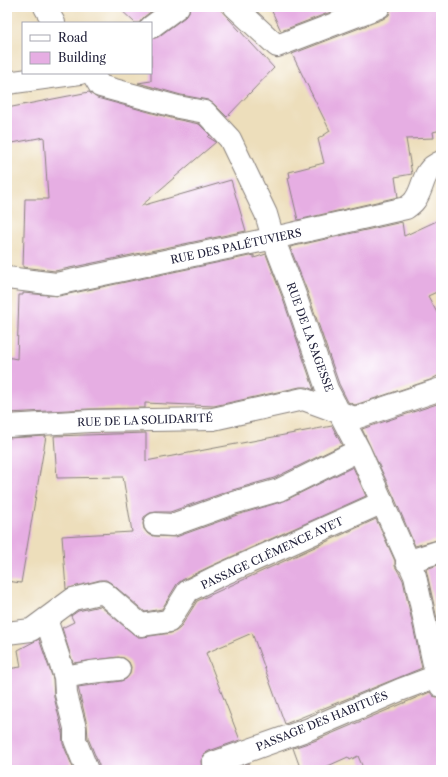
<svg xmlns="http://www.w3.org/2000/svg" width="448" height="777" viewBox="0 0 448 777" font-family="'Libre Caslon Text',serif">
<rect width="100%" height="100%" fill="#fff"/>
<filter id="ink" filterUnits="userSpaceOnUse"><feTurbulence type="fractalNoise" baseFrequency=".025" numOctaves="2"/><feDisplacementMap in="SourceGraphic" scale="8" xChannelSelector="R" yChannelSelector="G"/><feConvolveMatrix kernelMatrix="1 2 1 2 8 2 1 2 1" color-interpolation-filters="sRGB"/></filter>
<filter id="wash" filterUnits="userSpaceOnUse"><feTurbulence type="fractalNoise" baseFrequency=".012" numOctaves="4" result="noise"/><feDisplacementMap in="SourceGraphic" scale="16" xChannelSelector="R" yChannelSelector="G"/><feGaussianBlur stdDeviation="0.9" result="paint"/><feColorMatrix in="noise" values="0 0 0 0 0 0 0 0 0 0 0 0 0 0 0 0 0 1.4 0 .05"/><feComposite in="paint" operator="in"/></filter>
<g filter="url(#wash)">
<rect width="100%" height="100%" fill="#eddebb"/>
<g id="blocks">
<path fill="#e6aee3" d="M118,7H157L144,17L139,23H135Z
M190,7H218L274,68L227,117L214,104L208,100L181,95L138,83L151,81V39L158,37L185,17L189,12Z
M270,7H344L281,31Z
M391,7H441V130L433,132L434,138L406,139L412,174L395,177L398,197L298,220L288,178L290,177L289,172L324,163L318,139L330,131L292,54L383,19L389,15Z
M89,92L97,98L175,119L199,124L210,135L208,137L216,142L141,206L231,180L246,231L55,271L23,267L25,199H48L44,137L7,144V108Z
M441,219V290L428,296L441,320V374L430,380L355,405L348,402L339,384L307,291L290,247L402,222L404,236Z
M266,254L283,299L314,390L307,387H300L214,406L145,403V408L89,409L7,413V357L17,359L19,295H23V293L59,296L254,255V258Z
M440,403L441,405V539L415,546L394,497L362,429Z
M332,426L342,445L274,478L229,491L170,512H156L150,513L144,517L143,524L144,529L148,534L154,536L176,537L237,515L284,501L353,467L366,496L209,567L182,580L177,584L162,609L145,612L111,583L106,580H100L66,589L62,536L132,532L123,477L57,478L54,436L146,433V461Z
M46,436L21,583L7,581V438Z
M376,519L395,561V566L403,580L422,668L285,724L252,633L206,653L240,740L209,751L204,754L201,761L202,770H99V765L88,738L87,725L78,687L121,681L126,679L130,674L131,667L129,662L124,658L118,657L73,663L62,628L74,622L71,616L78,611L100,606L137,637H143L171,633L176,631L180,628L197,601Z
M441,564V637L426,569Z
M39,639L53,679L54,697L62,730L63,744L74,770H7V669L21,667L18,650Z
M430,692L433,696L441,698V770H364L358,756L350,760L348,757L319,770H301L293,748L314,741Z
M249,763L252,770H231Z"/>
</g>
</g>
<g filter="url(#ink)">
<use href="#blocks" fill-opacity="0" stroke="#88807b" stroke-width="1"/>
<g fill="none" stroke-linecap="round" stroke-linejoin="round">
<g stroke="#88807b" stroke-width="24">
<path id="minor" d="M45,7L54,23
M235,7L277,46L379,7
M151,27L178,7
M92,73L100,86L178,107L205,112L230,139L266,214L273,238L295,295L327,389L359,450L415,576L435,669L441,686
M7,83L80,73
M7,278L56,284L265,240L406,208C409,206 413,203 415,200C425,187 421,170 441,162
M7,426L90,421L213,419L303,399L355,418L441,389
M155,524L172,525L233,503L279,490L359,450
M407,562L441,551
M46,619L65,677L66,694L75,728V740L87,770
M7,633L31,630L73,599L103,592L141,625L169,621L188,591L214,578L383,502
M65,677L91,672L119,669
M215,770L213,763L309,729L400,690L437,676"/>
</g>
<use href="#minor" stroke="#fff" stroke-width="22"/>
</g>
</g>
<g text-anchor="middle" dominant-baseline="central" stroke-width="3.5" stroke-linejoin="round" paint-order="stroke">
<g font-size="11" fill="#22223b" stroke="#fff">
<text transform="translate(236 246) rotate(-12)">RUE DES PALÉTUVIERS</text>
<text transform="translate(310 337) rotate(70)">RUE DE LA SAGESSE</text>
<text transform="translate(145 420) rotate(-2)">RUE DE LA SOLIDARITÉ</text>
<text transform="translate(272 553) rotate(-25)">PASSAGE CLÉMENCE AYET</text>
<text transform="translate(322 721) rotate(-22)">PASSAGE DES HABITUÉS</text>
</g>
</g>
<rect width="448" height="777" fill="none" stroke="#fff" stroke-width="24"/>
<rect x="22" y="22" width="130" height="52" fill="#ffffff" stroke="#a7a7b1"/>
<rect x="30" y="35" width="20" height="6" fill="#ffffff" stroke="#a7a7b1"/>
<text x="58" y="42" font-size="12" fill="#22223b">Road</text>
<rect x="30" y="52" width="20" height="12" fill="#e6aee3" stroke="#a7a7b1"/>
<text x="58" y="62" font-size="12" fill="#22223b">Building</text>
</svg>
